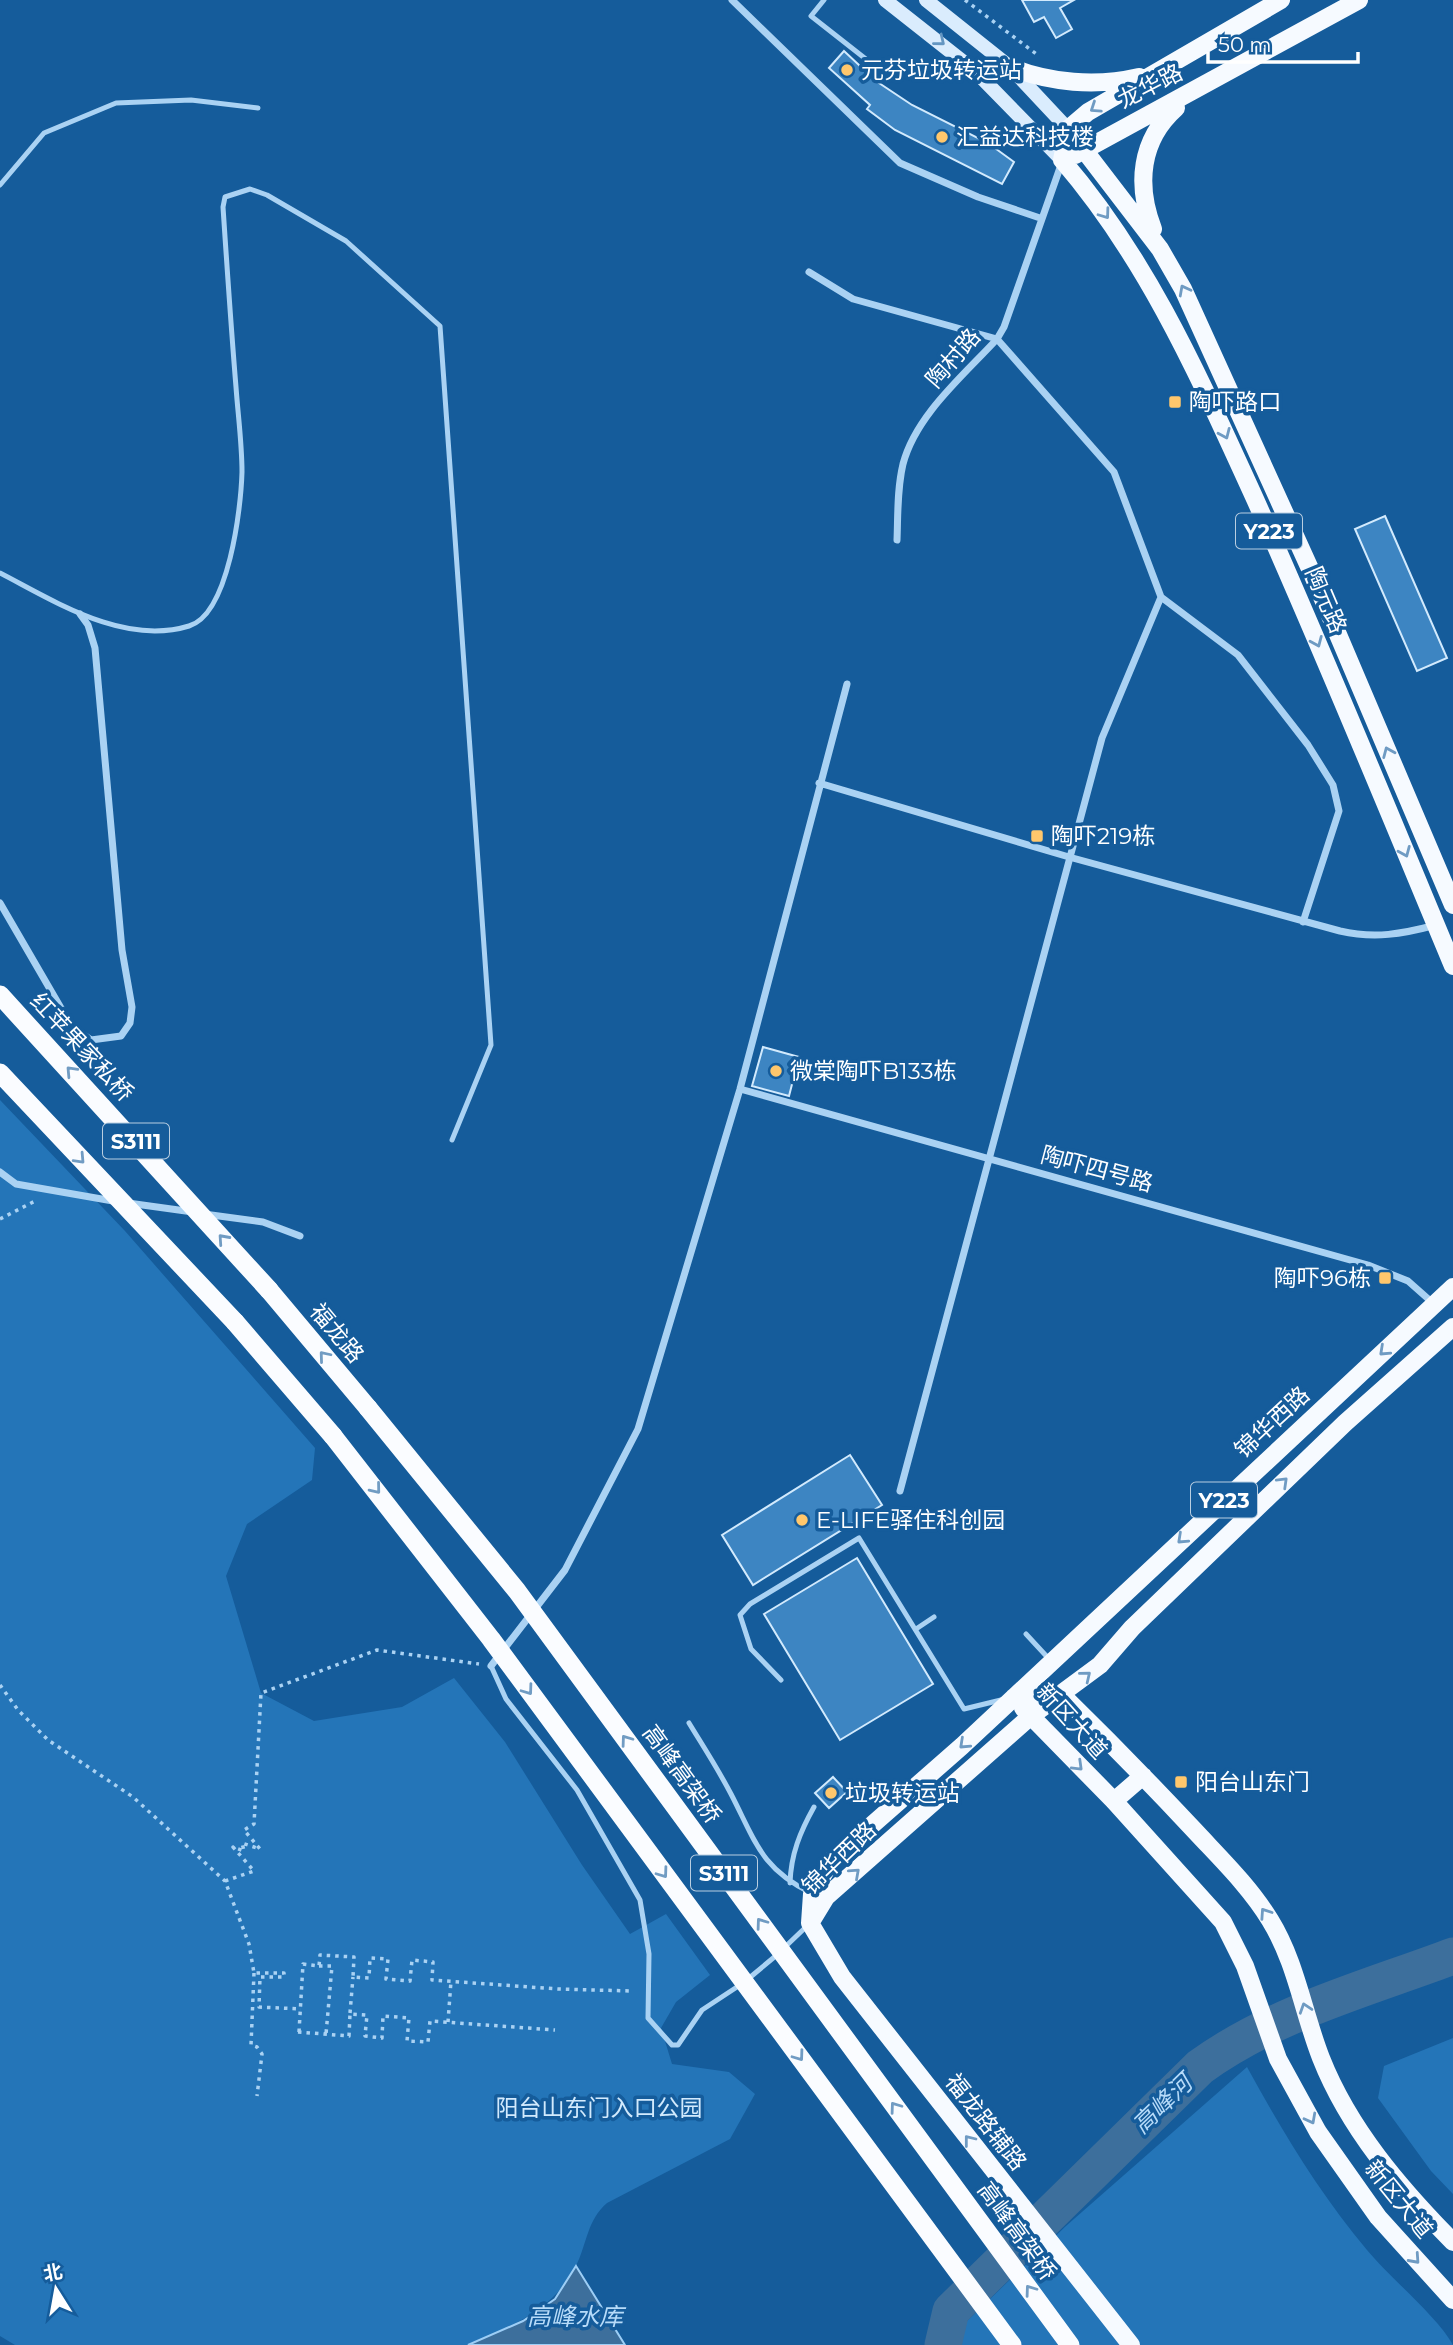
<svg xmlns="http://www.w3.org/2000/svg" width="1453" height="2345" viewBox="0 0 1453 2345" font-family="Montserrat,'Noto Sans SC',sans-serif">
<rect width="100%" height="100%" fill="#155c9b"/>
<path fill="#2475b8" d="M0,1100L125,1231L315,1448L312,1480L247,1524L226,1576L261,1693L314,1721L402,1707L454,1678L505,1742L582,1865L630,1934L666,1914L710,1975L676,2002L661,2028L672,2064L729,2072L755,2094L730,2139L607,2203C587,2220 587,2244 576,2266C553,2311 511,2326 468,2345H15L0,2336Z
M1453,2038V2194L1431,2171L1378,2098L1384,2066Z
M1247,2067C1282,2131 1320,2194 1367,2250C1390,2278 1437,2316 1453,2345H942L1066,2226Z"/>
<path fill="#3d6f9c" stroke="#9dcef6" stroke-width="2" d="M576,2266L625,2345H468L523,2321L555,2299Z"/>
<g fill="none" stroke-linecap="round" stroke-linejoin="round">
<path stroke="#3d6f9c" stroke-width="37" d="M943,2345L951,2311L1200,2067C1274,2013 1368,1988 1453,1956"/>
</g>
<path fill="#3d85c2" stroke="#d2eafd" stroke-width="2" d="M1022,0H1074L1060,8L1072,29L1056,38L1044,17L1034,22Z
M844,51L876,81L912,105L988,143L1014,162L1002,184L895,130L867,109L870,105L829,68Z
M1385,516L1447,658L1417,671L1355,529Z
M763,1047L799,1057L789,1096L752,1086Z
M850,1455L882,1505L753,1585L722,1535Z
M857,1558L933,1684L840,1740L764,1614Z
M833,1777L847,1792L829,1808L815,1793Z"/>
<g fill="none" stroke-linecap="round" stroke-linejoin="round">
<path stroke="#aad2f3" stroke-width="3.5" stroke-dasharray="3.5 5" stroke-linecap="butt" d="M965,0L1039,56
M0,1219L35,1201
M0,1685L18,1710L48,1740L133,1797L225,1881L249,1944L254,1973H284V1977H260L259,2007L301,2009
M225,1881L254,1871L233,1847L244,1851L242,1843L260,1849L244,1830L254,1824L261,1693L377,1650L479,1664
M319,1966H332L326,2034
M254,1973L251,2045L257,2047L262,2054L257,2096
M350,2013L353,1977
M448,2022L451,1981
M298,2032L349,2036L350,2014L367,2015L365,2036L382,2038L383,2016L409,2018L407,2041L428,2042L430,2021L555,2030
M299,2032L303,1964L319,1966L320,1955L354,1957L353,1977L369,1978L370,1958L388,1959L386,1979L410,1981L412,1960L433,1962L432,1980L558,1989L632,1991"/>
<path stroke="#aad2f3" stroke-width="5" d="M824,0L811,16L890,78
M0,185L44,133L116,103L191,100L258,108
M0,573C56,602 124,646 189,626C229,614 241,508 242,472C242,444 238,415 236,387C231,327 227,267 223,207L225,197L250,189L267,195L346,241L440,326L491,1045L452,1140
M916,1629L934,1617
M1026,1634L1050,1660
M491,1666L506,1699L577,1790L640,1900L649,1954L648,2018L672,2045H678L702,2010L740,1985
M781,1680L751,1649L740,1615L750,1604L859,1538L964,1709L1005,1699
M689,1723C703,1746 718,1769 731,1794C755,1840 760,1868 811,1893
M790,1883C791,1854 800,1832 814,1807
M785,1947L808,1925
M748,1979L778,1954"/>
<path stroke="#aad2f3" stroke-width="7" d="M732,0L900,163L978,197L1040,218
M809,272L853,299L997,339L1114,472L1161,597L1238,655L1308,745L1333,785L1339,811L1303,922
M897,540C898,515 897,489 903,464C916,415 963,376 997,339L1004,327L1062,162
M819,783L1069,857L1340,931C1375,939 1402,934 1436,925
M0,903L72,1027L91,1040L121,1036L130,1023L132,1007L122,950L95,648L88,625L80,614
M740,1089L1368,1265L1408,1281L1434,1304
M0,1172L16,1184L113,1201
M128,1203L193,1212
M204,1214L263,1222L300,1236
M900,1491L1102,738L1161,597
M491,1666L565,1570L638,1429L740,1089L847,684"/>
<path stroke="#daecfd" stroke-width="14" d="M885,0L975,71L1062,160
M926,0L1010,67L1068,129"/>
<path stroke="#f6faff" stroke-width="18" d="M1010,67C1050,83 1096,87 1139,77
M1068,129L1160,249L1183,289L1311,571L1453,905
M1075,155L1359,0
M1062,160C1149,261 1200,379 1255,499C1324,653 1388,810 1453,966
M1062,160L1068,129L1088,112L1281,0
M1153,229C1136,185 1140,140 1176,108
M1014,1697L1062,1695C1107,1739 1152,1785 1195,1831C1221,1859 1250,1887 1270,1920C1296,1962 1303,2012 1321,2058C1349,2129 1400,2188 1453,2242
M1023,1708L1114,1801L1223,1922L1245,1966L1278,2059L1318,2132L1378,2217L1453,2300
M1114,1801L1143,1776
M812,1920L826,1897L1031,1716L1100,1665L1132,1628L1345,1423L1453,1327
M810,1923L812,1894L831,1861L962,1746L1453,1287
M810,1923L842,1977L1131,2345"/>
<path stroke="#fafcff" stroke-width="19" d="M269,1290L368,1408
M235,1322L333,1436"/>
<path stroke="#fafcff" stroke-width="19" d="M0,995L269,1290
M0,1073L235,1322
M368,1408L517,1591L1070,2345
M333,1436L491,1639L1012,2345"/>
</g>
<defs><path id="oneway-chevron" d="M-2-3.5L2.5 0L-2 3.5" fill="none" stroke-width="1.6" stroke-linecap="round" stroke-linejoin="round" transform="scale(1.75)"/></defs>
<use stroke="#6496c2" href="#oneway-chevron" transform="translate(940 41) rotate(39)"/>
<g stroke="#6f9bc3">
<use href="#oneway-chevron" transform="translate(1095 108) rotate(146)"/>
<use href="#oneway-chevron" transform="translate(1105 214) rotate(54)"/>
<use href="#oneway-chevron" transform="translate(1184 290) rotate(-118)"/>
<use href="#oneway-chevron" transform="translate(1225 434) rotate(66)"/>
<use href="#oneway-chevron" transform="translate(1317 642) rotate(67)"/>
<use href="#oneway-chevron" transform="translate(1388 752) rotate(-113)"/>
<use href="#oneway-chevron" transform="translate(1405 852) rotate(67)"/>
<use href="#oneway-chevron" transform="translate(1384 1351) rotate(137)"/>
<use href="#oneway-chevron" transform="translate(1283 1482) rotate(-44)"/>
<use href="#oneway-chevron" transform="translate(1182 1539) rotate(137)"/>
<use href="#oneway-chevron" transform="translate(1086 1676) rotate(-39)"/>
<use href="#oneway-chevron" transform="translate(964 1744) rotate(137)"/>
<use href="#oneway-chevron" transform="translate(1078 1766) rotate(44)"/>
<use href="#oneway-chevron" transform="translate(855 1873) rotate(-42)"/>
<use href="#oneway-chevron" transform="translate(1265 1913) rotate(-124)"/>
<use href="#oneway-chevron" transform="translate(1305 2008) rotate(-108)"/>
<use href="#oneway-chevron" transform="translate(1311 2119) rotate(62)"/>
<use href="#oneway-chevron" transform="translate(969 2140) rotate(-128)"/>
<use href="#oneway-chevron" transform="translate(1415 2259) rotate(48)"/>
</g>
<g stroke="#719cc3">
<use href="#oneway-chevron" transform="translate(71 1071) rotate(-133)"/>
<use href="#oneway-chevron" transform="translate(80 1159) rotate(47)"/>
<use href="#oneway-chevron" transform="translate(223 1239) rotate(-132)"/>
<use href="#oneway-chevron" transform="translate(324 1356) rotate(-130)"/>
<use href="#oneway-chevron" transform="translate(376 1489) rotate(51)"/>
<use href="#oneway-chevron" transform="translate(528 1690) rotate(54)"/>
<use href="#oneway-chevron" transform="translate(626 1740) rotate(-126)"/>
<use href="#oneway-chevron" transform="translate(663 1873) rotate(54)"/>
<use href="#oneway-chevron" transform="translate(761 1923) rotate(-126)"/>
<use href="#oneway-chevron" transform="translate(799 2056) rotate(54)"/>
<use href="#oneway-chevron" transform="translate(895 2107) rotate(-126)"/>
<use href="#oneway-chevron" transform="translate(1030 2290) rotate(-126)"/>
</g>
<g fill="#ffc76c" stroke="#155c9b" stroke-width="2.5">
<circle cx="847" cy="70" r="7"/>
<circle cx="942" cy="137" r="7"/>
<rect x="1168" y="395" width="14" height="14" rx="3.5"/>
<rect x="1030" y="829" width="14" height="14" rx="3.5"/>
<circle cx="776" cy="1071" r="7"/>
<rect x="1378" y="1271" width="14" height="14" rx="3.5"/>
<circle cx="802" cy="1520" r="7"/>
<rect x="1174" y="1775" width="14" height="14" rx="3.5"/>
<circle cx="831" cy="1793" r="7"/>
</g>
<g text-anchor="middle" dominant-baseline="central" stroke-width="7" stroke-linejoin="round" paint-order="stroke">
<g fill="#155c9b" stroke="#b9cee1" stroke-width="2">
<rect x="1236" y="513.5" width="66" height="35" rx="5"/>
<rect x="103" y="1123.5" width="66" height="35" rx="5"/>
<rect x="1191" y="1482.5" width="66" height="35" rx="5"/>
<rect x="691" y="1855.5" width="66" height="35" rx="5"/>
</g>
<g font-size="21" font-weight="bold" fill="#fff">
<text x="1269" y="531">Y223</text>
<text x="136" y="1141">S3111</text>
<text x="1224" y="1500">Y223</text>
<text x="724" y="1873">S3111</text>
</g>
<g font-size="23" fill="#fff" stroke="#155c9b" text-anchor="start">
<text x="861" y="70">元芬垃圾转运站</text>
<text x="956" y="137">汇益达科技楼</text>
<text x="1189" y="402">陶吓路口</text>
<text x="1051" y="836">陶吓219栋</text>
<text x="790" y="1071">微棠陶吓B133栋</text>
<text x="1371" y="1278" text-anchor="end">陶吓96栋</text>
<text x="816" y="1520">E-LIFE驿住科创园</text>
<text x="1195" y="1782">阳台山东门</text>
<text x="845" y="1793">垃圾转运站</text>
</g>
<g font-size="23" fill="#fff" stroke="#155c9b">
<text transform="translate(1150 86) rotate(-27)">龙华路</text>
<text transform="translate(953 358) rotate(-49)">陶村路</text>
<text transform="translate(1326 600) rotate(67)">陶元路</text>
<text transform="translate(82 1047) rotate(47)">红苹果家私桥</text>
<text transform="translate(1097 1169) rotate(15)">陶吓四号路</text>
<text transform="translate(337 1333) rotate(50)">福龙路</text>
<text transform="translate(1272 1422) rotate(-43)">锦华西路</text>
<text transform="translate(1072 1721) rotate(48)">新区大道</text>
<text transform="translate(682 1774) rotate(54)">高峰高架桥</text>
<text transform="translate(839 1858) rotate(-44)">锦华西路</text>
<text transform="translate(986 2122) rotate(52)">福龙路辅路</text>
<text transform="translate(1399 2199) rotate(51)">新区大道</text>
<text transform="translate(1017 2231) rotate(54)">高峰高架桥</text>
</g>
<g font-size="23" fill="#d2eafd" stroke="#155c9b">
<text x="599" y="2108">阳台山东门入口公园</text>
</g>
<g font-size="24" font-style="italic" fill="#b7dbf9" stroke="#155c9b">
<text transform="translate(1162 2104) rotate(-44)">高峰河</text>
<text x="575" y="2316">高峰水库</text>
</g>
</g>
<g transform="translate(56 2289) rotate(349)" stroke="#155c9b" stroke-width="5" paint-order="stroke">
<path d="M0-5L12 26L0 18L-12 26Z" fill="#ffffff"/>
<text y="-10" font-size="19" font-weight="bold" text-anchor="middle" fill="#ffffff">北</text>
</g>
<path d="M1208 52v10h150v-10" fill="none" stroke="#ffffff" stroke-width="3.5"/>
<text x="1218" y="52" font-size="21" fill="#ffffff" stroke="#155c9b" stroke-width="5" paint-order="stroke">50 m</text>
</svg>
